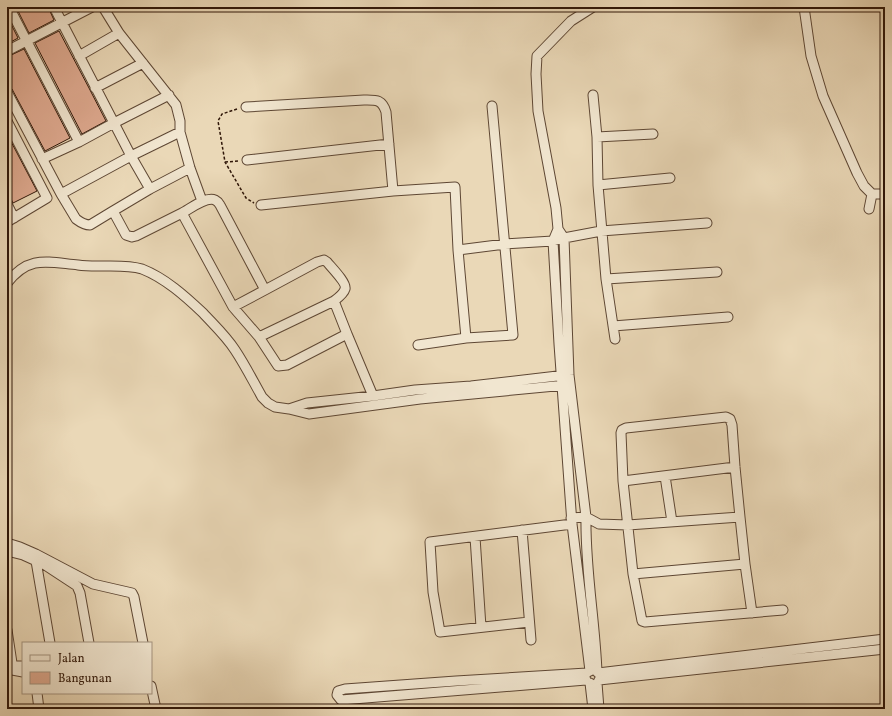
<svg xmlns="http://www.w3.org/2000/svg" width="892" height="716" viewBox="0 0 892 716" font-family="Vollkorn,serif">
<rect width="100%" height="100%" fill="#ead8b7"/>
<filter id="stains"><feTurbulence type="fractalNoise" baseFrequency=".005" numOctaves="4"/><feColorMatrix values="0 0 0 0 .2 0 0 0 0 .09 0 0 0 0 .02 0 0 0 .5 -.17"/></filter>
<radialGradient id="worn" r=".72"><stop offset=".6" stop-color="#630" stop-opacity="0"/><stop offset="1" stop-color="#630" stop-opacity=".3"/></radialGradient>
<path fill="#dea98f" stroke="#301709" d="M16,7H48L54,20L29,33Z
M7,16L18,38L7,44Z
M59,31L89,88L90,90L106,121L82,134L35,43Z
M24,49L70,138L45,151L12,89L7,85V57Z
M7,134L37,191L13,203L11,199L7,198Z"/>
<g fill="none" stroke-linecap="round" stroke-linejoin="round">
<g stroke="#5e4734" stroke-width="11">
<path id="minor" d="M9,7L79,142
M54,7L114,123L169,95
M103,7L119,33L176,105L180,121V132L190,168L202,201
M804,7L811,56L823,96L857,173L864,186L872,194H885
M7,51L92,7
M79,56L119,33
M95,88L143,63
M7,92L61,194L76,219C80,222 84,225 90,225L113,211L126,235L132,237L136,236L182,213L233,307L259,337L278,366L287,365L347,334L373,396
M593,95L597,137
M246,107L364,100C376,100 382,99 386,112L393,191
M7,121L47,198L7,222
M42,159L79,142L114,123L131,156L61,194
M247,160L389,144
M598,185L670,178
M150,189L131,156L180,132
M7,204L14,218
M261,205L393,191L455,187L458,250L466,338
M869,209L872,194
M113,211L150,189L190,168
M182,213C190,209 206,196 215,200C217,201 219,203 220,205L265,290L233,307
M558,229L556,208L538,111L536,74L537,56L571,21L593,7
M458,250L505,244L553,241L564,238L601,231L707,223
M606,279L717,272
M7,283C29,255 47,262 78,265C98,268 123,263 142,269C165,278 185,296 203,313C214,325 226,336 235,350C245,365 253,381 262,397L268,403L275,407L289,409L309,414L420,399L566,385
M265,290L317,262L324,260L327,262C331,267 347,283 345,289C344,293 338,298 334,301L347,334
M613,326L728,317
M259,337L334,301
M615,339L606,279L598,185L597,137L653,134
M418,345L466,338L513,335L492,106
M289,409L307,403L373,396L415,390L471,386L566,375
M665,476L672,522
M623,481L735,467
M571,518L586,517L599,524L628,525L740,517L745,564L633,574L642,621L645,622L783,610
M522,530L531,640
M475,537L481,627
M7,543L20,547L36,554L93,584L132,593L134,597L143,643
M7,551L23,555L45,565L77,586L80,593L89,643
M36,561L50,643
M745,564L752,613
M633,574L623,481L621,433L622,430L626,428L726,417L730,419L732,425L735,467L740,517
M529,622L440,632L433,592L430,542L572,524
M7,630L12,663L14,666H23
M7,669L23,672
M590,671L572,524L559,344L553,241L558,229L564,238L569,375L586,517C585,569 595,620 597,672
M598,673L885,639
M586,680L341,700L337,695L338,691L345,689L456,681L587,673
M599,680L885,649
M590,683L593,709
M597,683L599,709
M151,686L156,709
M37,693L39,709"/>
</g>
<path stroke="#301709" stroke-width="1.5" stroke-dasharray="3 2" stroke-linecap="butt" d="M237,109L222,114L218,121L225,162L246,198L254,203
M225,162L239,161"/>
<use href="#minor" stroke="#f1e6d0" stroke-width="9"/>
</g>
<rect width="892" height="716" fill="none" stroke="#ead8b7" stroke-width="24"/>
<rect x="8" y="8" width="876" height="700" fill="none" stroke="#301709" stroke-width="2"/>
<rect x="12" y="12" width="868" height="692" fill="none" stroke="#301709"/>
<rect x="22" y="642" width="130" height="52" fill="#f1e6d0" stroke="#a49380"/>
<rect x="30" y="655" width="20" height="6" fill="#f1e6d0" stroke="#a49380"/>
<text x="58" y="662" font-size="12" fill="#301709">Jalan</text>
<rect x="30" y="672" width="20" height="12" fill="#dea98f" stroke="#a49380"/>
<text x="58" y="682" font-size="12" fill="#301709">Bangunan</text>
<rect width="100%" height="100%" filter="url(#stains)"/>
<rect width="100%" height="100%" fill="url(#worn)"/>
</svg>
